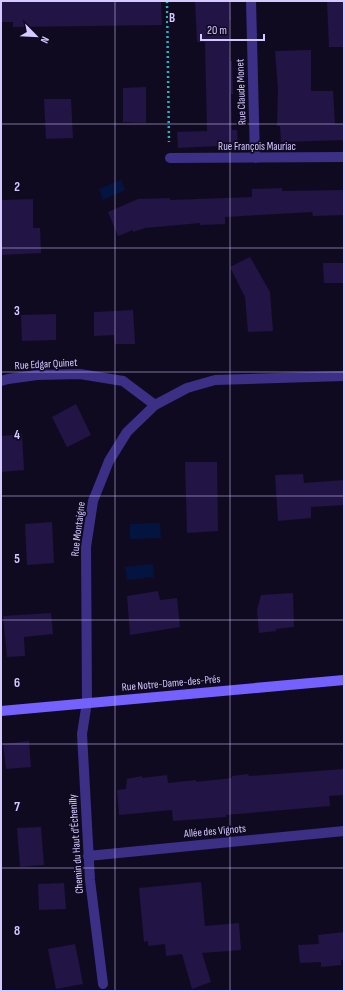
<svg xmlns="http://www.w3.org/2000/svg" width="345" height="992" viewBox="0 0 345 992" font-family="'Sofia Sans Condensed',sans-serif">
<rect width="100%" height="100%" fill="#100a21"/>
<path fill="#041441" d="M121,180L125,190L103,200L99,189Z
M160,523L161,538L130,539V524Z
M153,564L154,577L127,580L125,567Z"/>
<path fill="#221444" d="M54,1H161L162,25L13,27V22H1V2Z
M195,1H230L231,20H229V41L230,61H232L233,94H231L232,130H229H237L238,145L178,148L177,132L207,131L205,42H197Z
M327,1H344V47H329Z
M311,50V91H333L335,124H344V140L281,142L280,126H277L278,89L275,51Z
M146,87V123L123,122V88Z
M44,99H71L73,138L46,139Z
M282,188V191L344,190V215L313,216L312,212L225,217V224L200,225V223L145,228L133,232V230L118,236L108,212L138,199L170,198V200L252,197V189Z
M33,199V228H40L41,253L1,255V200Z
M250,257L270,292L273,331L248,332L245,297L230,267Z
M323,263H344V283H324Z
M133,310L135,344H115L114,335L94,336V312Z
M56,314V340L22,341L21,315Z
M76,404L91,435L67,447L52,417Z
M22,434L24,470L1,472V436Z
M185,462H217L218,531L187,533Z
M303,474L304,483L344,480V505L311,507V518L278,521L275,475Z
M52,522L54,563L27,565L25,524Z
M158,591L160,600L177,598L180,627L130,635L127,596Z
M293,593L294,627L276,629V631L259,633L257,610L261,595Z
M51,613L53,634L24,637L25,656L7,657L3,616Z
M29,741L31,767L6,769L3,744Z
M344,769V795L329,796L330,806L226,815V817L173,821L172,810L119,815L117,790L126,789L127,779L142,776V778L167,775L168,783L196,780V782L232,778V776L248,774L249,776Z
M41,827L44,865L20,867L17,828Z
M201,882L205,926L239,923L241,950L202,953L211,982L192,989L182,954L166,956L165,944L148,946V941L144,942L139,888Z
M64,883L66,909L39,910L38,884Z
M344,932V960H341V965L321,967V962L300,963L298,945L319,944L318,935Z
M75,944L83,984L56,989L48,949Z"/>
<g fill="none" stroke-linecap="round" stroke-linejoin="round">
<path stroke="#20b8bd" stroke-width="2.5" stroke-dasharray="2 3" stroke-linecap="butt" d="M167,1L169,142"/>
<path stroke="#3b3085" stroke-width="10" d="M251,1L255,158
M170,158L344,157
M1,381L8,379L37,375L80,374L123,381L155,405
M88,856L344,831
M103,984L90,880L82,734L87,702L86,547L93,501L109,461L127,432L155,405L187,388L215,380L344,376"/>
<path stroke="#7461ff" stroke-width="10" d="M1,711L344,680"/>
</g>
<path fill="none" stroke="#d5caff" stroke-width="1" stroke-opacity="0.55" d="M115,1V991M230,1V991M1,124H344M1,248H344M1,372H344M1,496H344M1,620H344M1,744H344M1,868H344"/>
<g text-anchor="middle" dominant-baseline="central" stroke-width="3.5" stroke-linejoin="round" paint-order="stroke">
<g font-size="11" fill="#d5caff" stroke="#100a21">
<text transform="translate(241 92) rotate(-92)">Rue Claude Monet</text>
<text x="257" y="146">Rue François Mauriac</text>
<text transform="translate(46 364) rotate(-3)">Rue Edgar Quinet</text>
<text transform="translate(78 529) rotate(-83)">Rue Montaigne</text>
<text transform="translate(171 683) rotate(-5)">Rue Notre-Dame-des-Prés</text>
<text transform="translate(215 831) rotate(-5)">Allée des Vignots</text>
<text transform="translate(76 844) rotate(-94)">Chemin du Haut d'Échenilly</text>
</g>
</g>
<g font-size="13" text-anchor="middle" font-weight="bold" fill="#d5caff" stroke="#100a21" stroke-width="3.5" stroke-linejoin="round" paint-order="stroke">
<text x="172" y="22">B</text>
<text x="17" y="191">2</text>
<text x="17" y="315">3</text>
<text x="17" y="439">4</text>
<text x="17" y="563">5</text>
<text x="17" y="687">6</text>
<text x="17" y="811">7</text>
<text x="17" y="935">8</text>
</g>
<rect width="345" height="992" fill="none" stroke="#d5caff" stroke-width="4"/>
<g transform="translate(36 36) rotate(114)" stroke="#100a21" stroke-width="3" paint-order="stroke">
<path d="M0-3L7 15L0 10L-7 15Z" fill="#d5caff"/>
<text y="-6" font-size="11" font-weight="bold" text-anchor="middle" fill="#d5caff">N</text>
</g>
<path d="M201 34v6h63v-6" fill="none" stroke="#d5caff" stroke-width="2"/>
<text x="207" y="34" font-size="12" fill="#d5caff" stroke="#100a21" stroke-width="3" paint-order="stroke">20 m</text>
</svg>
